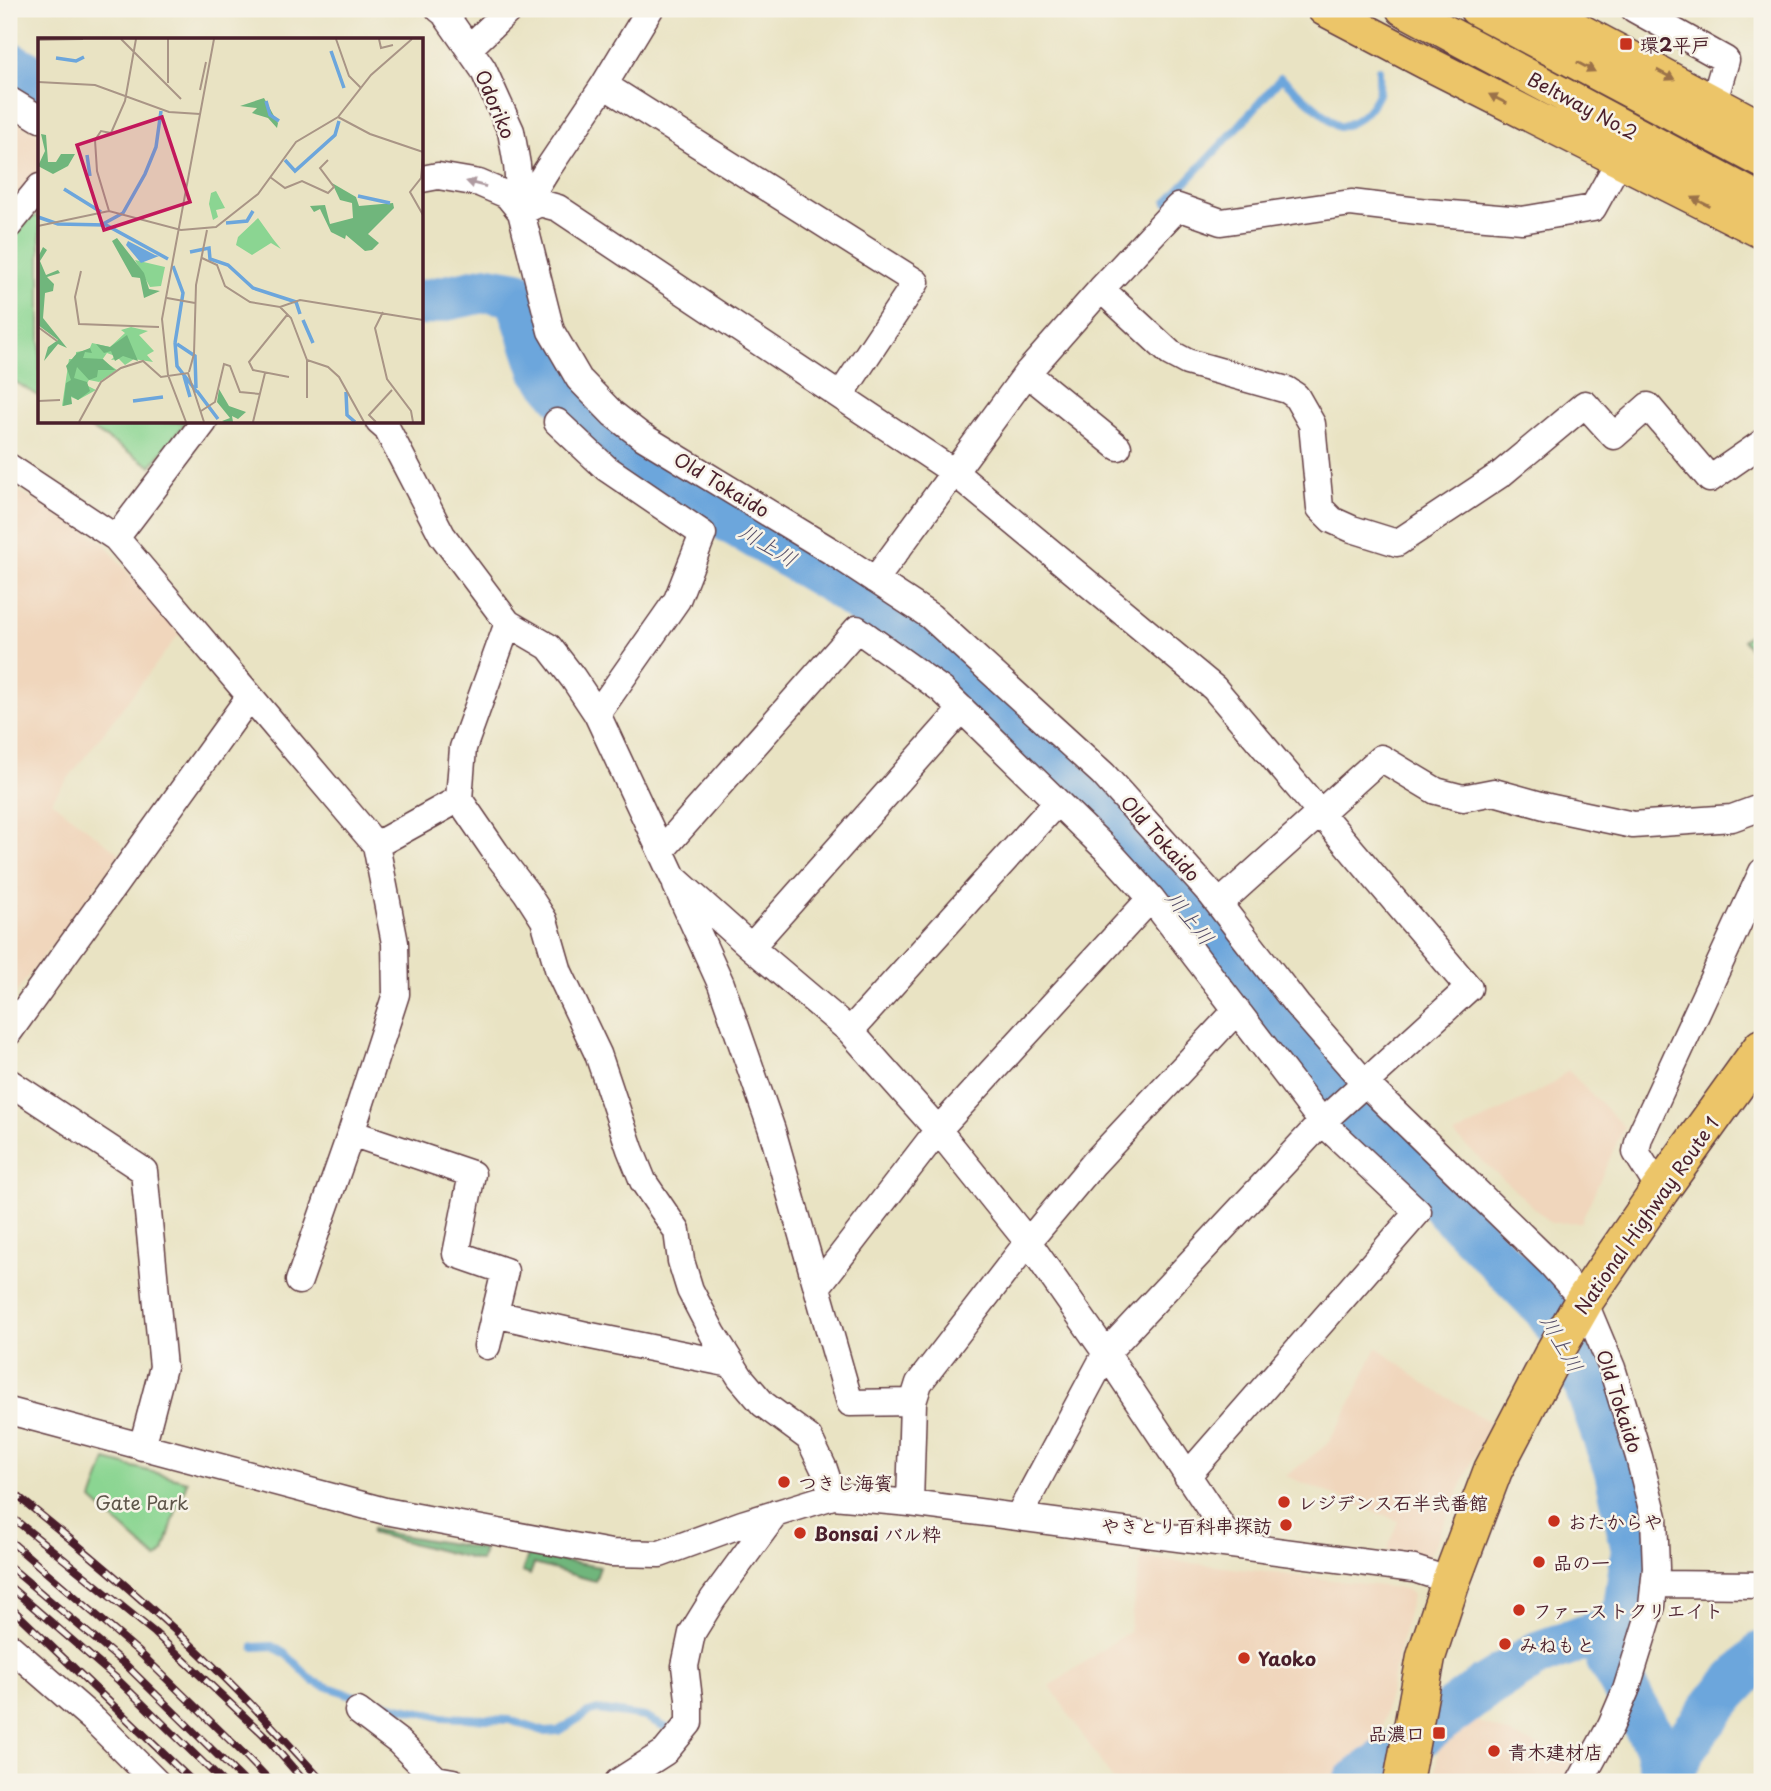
<svg xmlns="http://www.w3.org/2000/svg" width="1771" height="1791" viewBox="0 0 1771 1791" font-family="'Playpen Sans','Klee One',sans-serif">
<rect width="100%" height="100%" fill="#f7f3e8"/>
<filter id="ink" filterUnits="userSpaceOnUse"><feTurbulence type="fractalNoise" baseFrequency=".0143" numOctaves="2"/><feDisplacementMap in="SourceGraphic" scale="14" xChannelSelector="R" yChannelSelector="G"/><feConvolveMatrix kernelMatrix="1 2 1 2 8 2 1 2 1" color-interpolation-filters="sRGB"/></filter>
<filter id="wash" filterUnits="userSpaceOnUse"><feTurbulence type="fractalNoise" baseFrequency=".00686" numOctaves="4" result="noise"/><feDisplacementMap in="SourceGraphic" scale="28" xChannelSelector="R" yChannelSelector="G"/><feGaussianBlur stdDeviation="1.57" result="paint"/><feColorMatrix in="noise" values="0 0 0 0 0 0 0 0 0 0 0 0 0 0 0 0 0 1.4 0 .05"/><feComposite in="paint" operator="in"/></filter>
<g filter="url(#wash)">
<rect width="100%" height="100%" fill="#e9e3c3"/>
<path fill="#f0d6bc" d="M9,117L40,135V172L9,210Z
M9,485L102,541L179,634L51,801L120,854L9,1002Z
M1568,1070L1624,1127L1581,1222L1551,1223L1454,1135L1552,1084Z
M1377,1347L1425,1384L1490,1422L1430,1555L1387,1551L1398,1521L1286,1476L1326,1445L1342,1421Z
M1141,1557L1406,1589L1412,1595L1387,1703L1378,1762L1348,1782H1114L1050,1686L1129,1631Z
M1472,1719L1573,1760L1561,1782H1434L1439,1742Z"/>
<path fill="#8bd592" stroke="#6a7a5e" stroke-width="2" d="M38,216L40,218V397L9,378V235L24,218Z
M80,422H186L151,466Z
M1762,624V663L1743,640Z
M106,1460L187,1481L183,1494H181L164,1551L157,1559L92,1500Z"/>
<path fill="#70b67c" stroke="#5d6a54" stroke-width="2" d="M372,1529L393,1534L484,1549L481,1561L371,1533Z
M528,1555L600,1567L595,1581L534,1564L530,1575L522,1572Z"/>
<g fill="none" stroke-linecap="round" stroke-linejoin="round">
<path stroke="#6ca6dc" stroke-width="8" d="M1167,202L1239,126L1281,78L1339,127C1357,123 1370,111 1378,94C1380,87 1379,77 1379,70
M852,593L854,588
M254,1647L272,1646L287,1655L314,1682L360,1698L442,1717L509,1720L546,1732L558,1731L588,1713L598,1710L645,1717L671,1730"/>
<path stroke="#6ca6dc" stroke-width="46" d="M9,64L40,81
M422,303L488,289L517,294L542,369L608,448L837,584L957,672L1138,852L1251,995L1335,1094L1546,1309L1562,1332L1583,1375L1617,1471L1634,1550L1626,1608L1616,1627L1609,1660L1656,1744L1665,1780
M1357,1782L1486,1686L1538,1654L1616,1627
M1664,1782L1693,1734L1726,1692L1762,1654"/>
</g>
</g>
<g filter="url(#ink)">
<g fill="none" stroke-linecap="round" stroke-linejoin="round">
<g stroke="#623c42" stroke-width="29">
<path id="minor" d="M439,9L444,13L483,69L511,131L517,165L521,212L551,331L579,379L613,414L640,435L831,551L930,616L1103,774L1211,894L1297,1005L1365,1083L1551,1264L1584,1301L1612,1368L1639,1457L1654,1517L1656,1568L1652,1606L1626,1690L1611,1725L1580,1782
M1634,9L1726,60L1714,101
M469,48L510,9
M604,85L650,9
M9,100L40,119
M422,179L438,176L479,183L507,195L521,212
M521,212L540,203L558,208L954,472L1214,688L1469,988L1322,1122L1106,1353L1018,1517
M521,212L547,170L604,85L916,282L840,396
M9,225L40,187
M1101,289L1170,353L1187,362L1287,390L1296,396L1312,424L1320,508L1332,520L1352,529L1397,543L1501,474L1585,404L1614,436L1648,406L1710,479L1762,443
M1027,373L1118,447
M379,422L387,429L442,535L508,623L549,647L573,678L597,714L673,877L751,947L850,1031L938,1130L1028,1242L1106,1353L1234,1545
M557,422L606,468L703,534L677,600L597,714
M9,467L116,538L376,845L459,799L463,748L508,623
M116,538L204,422
M875,580L1027,373L1101,289L1178,207L1221,222L1351,203L1427,212L1522,220L1593,208L1619,161
M459,799L496,853L526,892L544,920L559,972L598,1054L630,1149L643,1181L677,1231L681,1261L690,1290L713,1334L740,1377L763,1404L809,1438L824,1469L833,1496
M661,851L857,629L942,690L1111,854L1151,898L1322,1122L1418,1212L1187,1476
M676,885L721,984L772,1130L850,1403L913,1402
M1219,904L1381,758L1436,791L1463,798L1494,792L1548,807L1633,825L1732,818L1762,807
M751,947L962,709
M850,1031L1057,802
M9,1032L250,696
M9,1082L144,1171L163,1367L142,1447
M351,1133L472,1174L456,1254L505,1271L487,1346
M1660,1190L1636,1152L1639,1138L1762,872
M299,1281L351,1133L396,994L395,943L376,845
M817,1287L938,1130L1151,898
M495,1314L586,1335L731,1364
M9,1411L385,1511L611,1553L660,1554L742,1524L833,1496L910,1503L1414,1569L1451,1581
M910,1503L913,1402L919,1383L1028,1242L1094,1163L1237,1010
M1655,1584L1762,1585
M9,1646L94,1720L156,1782
M358,1711L399,1742L436,1779L453,1782
M618,1782L665,1752L689,1723V1699L685,1666L692,1633L713,1599L776,1513"/>
</g>
<g stroke="#623c42" stroke-width="36">
<path id="major" d="M1324,9L1425,62L1762,232
M1403,9L1762,201
M1476,9L1762,161
M1540,9L1762,128"/>
</g>
<g stroke="#623c42" stroke-width="41">
<path id="highway" d="M1403,1782L1426,1657L1451,1581L1493,1470L1552,1357L1584,1301L1660,1190L1762,1048"/>
</g>
<use href="#minor" stroke="#fff" stroke-width="26"/>
<use href="#major" stroke="#ecc569" stroke-width="33"/>
<use href="#highway" stroke="#ecc569" stroke-width="38"/>
<g stroke="#4a1f2b" stroke-width="8">
<path id="rail" d="M9,1489C62,1532 115,1575 165,1621C221,1671 273,1726 323,1782
M9,1515L155,1633L263,1734L305,1782
M9,1540L139,1652L243,1753L271,1782
M9,1566L127,1666L245,1782
M9,1586L117,1679L223,1782
M9,1606L193,1782"/>
</g>
<use href="#rail" stroke="#f7f3e8" stroke-width="5" stroke-dasharray="16" stroke-linecap="butt"/>
</g>
<defs><path id="oneway-solid" d="M-6-.8H1V-3.2L6.5 0L1 3.2V.8H-6Z" transform="scale(1.75)"/></defs>
<g fill="#9b724a">
<use href="#oneway-solid" transform="translate(1586 67) rotate(28)"/>
<use href="#oneway-solid" transform="translate(1666 75) rotate(28)"/>
<use href="#oneway-solid" transform="translate(1498 99) rotate(-153)"/>
<use href="#oneway-solid" transform="translate(1701 202) rotate(-153)"/>
</g>
<use fill="#ae9aa0" href="#oneway-solid" transform="translate(476 184) rotate(-165)"/>
</g>
<g fill="#c8321e" stroke="#f7f3e8" stroke-width="2.5">
<rect x="1619" y="37" width="14" height="14" rx="3.5"/>
<circle cx="784" cy="1482" r="7"/>
<circle cx="1284" cy="1502" r="7"/>
<circle cx="1554" cy="1521" r="7"/>
<circle cx="1286" cy="1525" r="7"/>
<circle cx="800" cy="1533" r="7"/>
<circle cx="1539" cy="1562" r="7"/>
<circle cx="1519" cy="1610" r="7"/>
<circle cx="1505" cy="1644" r="7"/>
<circle cx="1244" cy="1658" r="7"/>
<rect x="1432" y="1726" width="14" height="14" rx="3.5"/>
<circle cx="1494" cy="1751" r="7"/>
</g>
<g text-anchor="middle" dominant-baseline="central" stroke-width="5" stroke-linejoin="round" paint-order="stroke">
<g font-size="19" font-weight="bold" fill="#4a1f2b" stroke="#f7f3e8" text-anchor="start">
<text x="1640" y="44">環2平戸</text>
<text x="798" y="1482">つきじ海賓</text>
<text x="1298" y="1502">レジデンス石半弐番館</text>
<text x="1568" y="1521">おたからや</text>
<text x="1272" y="1525" text-anchor="end">やきとり百科串探訪</text>
<text x="814" y="1533">Bonsai バル粋</text>
<text x="1553" y="1562">品の一</text>
<text x="1533" y="1610">ファーストクリエイト</text>
<text x="1519" y="1644">みねもと</text>
<text x="1258" y="1658">Yaoko</text>
<text x="1425" y="1733" text-anchor="end">品濃口</text>
<text x="1508" y="1751">青木建材店</text>
</g>
<g font-size="19" fill="#4a1f2b" stroke="#f7f3e8">
<text transform="translate(496 104) rotate(67)">Odoriko</text>
<text transform="translate(1583 105) rotate(28)">Beltway No.2</text>
<text transform="translate(722 484) rotate(31)">Old Tokaido</text>
<text transform="translate(1161 838) rotate(48)">Old Tokaido</text>
<text transform="translate(1646 1215) rotate(-55)">National Highway Route 1</text>
<text transform="translate(1620 1401) rotate(72)">Old Tokaido</text>
</g>
<g font-size="19" fill="#5e564a" stroke="#f7f3e8">
<text x="142" y="1502">Gate Park</text>
</g>
<g font-size="21" font-style="italic" fill="#564e69" stroke="#f7f3e8">
<text transform="translate(769 544) rotate(31)">川上川</text>
<text transform="translate(1191 917) rotate(51)">川上川</text>
<text transform="translate(1563 1343) rotate(60)">川上川</text>
</g>
</g>
<g transform="translate(38 38)">
<rect width="385" height="385" fill="#e9e3c3"/>
<path d="M178,153L187,170L178,172L180,179L175,182L171,166L173,155ZM220,180L235,201L243,211L233,205L214,217L198,207L200,199ZM97,222L127,229L123,248L112,249ZM93,289L110,293L101,297L116,313L109,317L115,324L96,321L87,327L81,321L73,322L77,318L69,315L64,322L79,332L61,344L51,342L48,347L58,352L40,362L33,359V365L24,368L31,321H38V314L51,312L54,305L72,309L87,295L83,292Z" fill="#8bd592"/>
<path d="M226,60L240,85L239,90L230,80L214,75L219,70L202,68ZM3,96L8,97L10,124H18L23,116H37L30,128L15,136L0,128L7,113ZM294,145L318,159L321,168L355,165L356,170L330,196L341,205L334,212L327,213L308,197L307,201L293,194L282,171L276,174L272,168L287,167L292,186L315,180L314,165L302,162ZM79,200L106,235L111,251L122,253L106,260L102,240L94,239L74,203ZM5,209L9,212L2,223L8,237L20,232L22,235L9,239L16,246L15,253L7,255L5,280L29,310L20,306L6,323L10,309L20,302L0,287V219ZM89,297L100,323L85,318L77,323L73,313L66,315L58,306L72,309ZM52,310L54,315L47,314L45,320L65,321L77,332H60L59,339L51,342L39,329L36,340L49,344L52,353L40,362L33,358L34,366L25,368L28,345L33,342L28,328L39,315ZM181,351L191,368L208,374L200,381L194,378L195,384H186L184,383L192,380L179,364Z" fill="#70b67c"/>
<path d="M90,203L117,217L121,218L103,225L88,207Z" fill="#6ca6dc"/>
<path fill="none" stroke="#6ca6dc" stroke-width="3.5" d="M293,13L306,50M18,20L38,23L46,19M228,63L232,77L241,83M49,117L52,138M247,122L257,133L297,97L301,83M26,151L63,174M320,158L352,165M0,179L20,186L68,187L130,221M188,185L209,183L215,173M65,186L85,175L107,136L118,109L123,73M152,214L171,210L172,221L190,227L215,250L258,264L262,276M135,228L145,255L137,305M265,282L275,305M137,304L139,328L159,354M139,306L157,318L158,350M146,338L152,359M159,353L180,381M308,354L309,377L317,384M95,363L125,359"/>
<path fill="none" stroke="#a99586" stroke-width="2" d="M83,1L143,61M298,1L311,38L323,50M341,1L343,10L355,7M0,2L45,1M0,44L57,47L131,74L162,76M130,45V1M162,52L168,24M300,79L332,96L385,114M385,119L383,140L372,154L385,177M232,139L247,150L264,143L290,155L296,149L282,130L290,122M71,173L59,133L57,102L63,93L73,95L87,63L98,1M0,188L71,173L143,192L178,189L220,156L258,104L300,79L333,37L374,1M164,220L179,227L187,248L212,264L242,269L262,262L385,282M43,233L37,259L41,286L121,289M129,260L157,265M242,269L253,280L269,322L290,329L301,339L326,384M345,274L337,290L349,341L373,373L375,384M249,277L211,324L215,332L251,339M0,289L19,303M151,334L156,316L158,247L169,192M269,360V322M0,363L22,362M163,373L177,364L186,326L192,328L202,354L222,356M41,384L63,344L83,330L105,323L123,339L150,335L166,384M148,384L130,337L124,281L176,1M215,384L227,335M338,384L331,377L354,352"/>
<path fill="#c2185b" fill-opacity="0.15" stroke="#c2185b" stroke-width="3.5" d="M124,79L152,164L66,192L39,107Z"/>
<rect width="385" height="385" fill="none" stroke="#4a1f2b" stroke-width="3.5"/>
</g>
<rect width="1771" height="1791" fill="none" stroke="#f7f3e8" stroke-width="35"/>
</svg>
